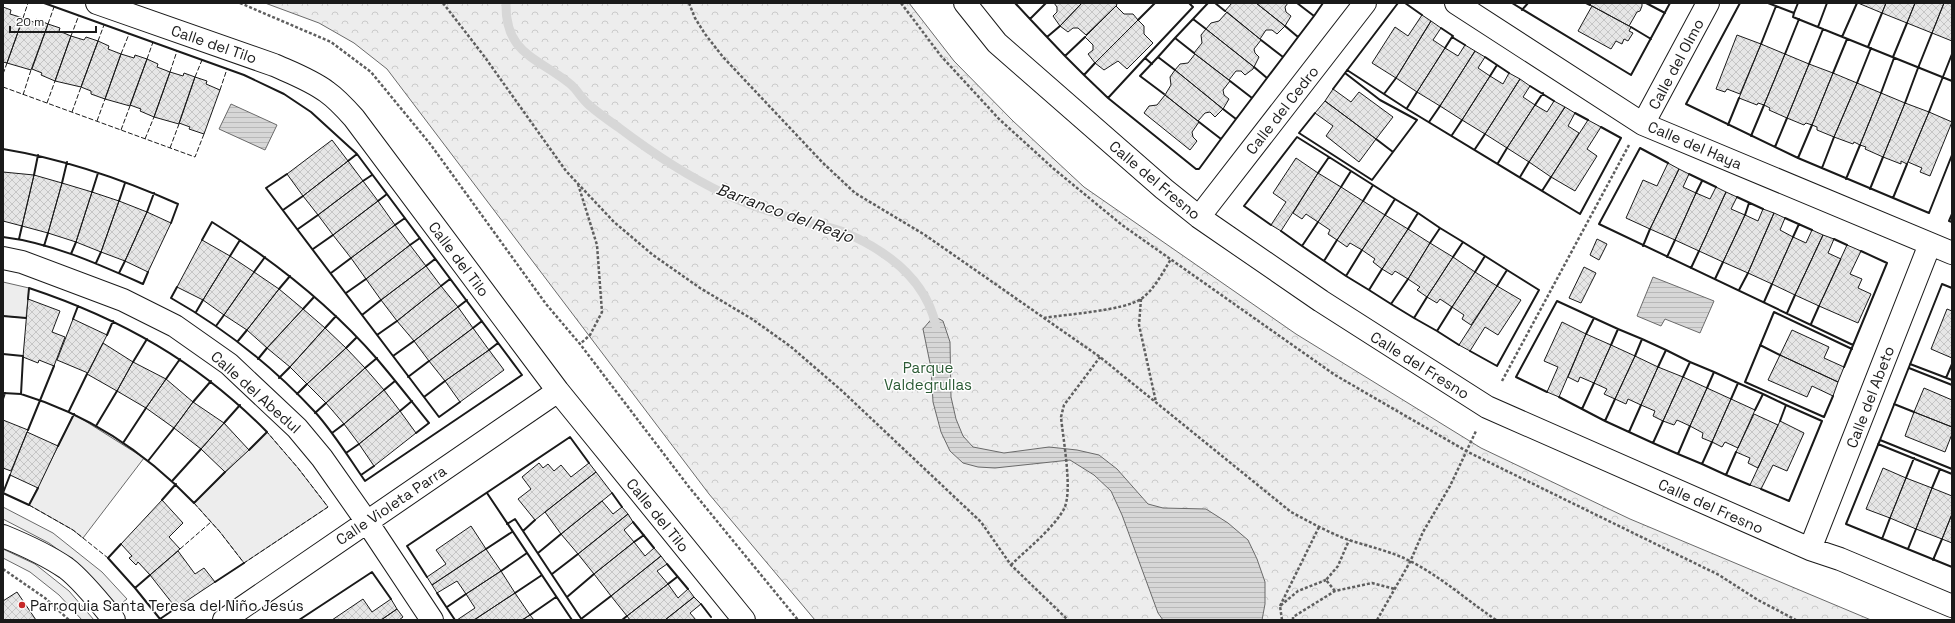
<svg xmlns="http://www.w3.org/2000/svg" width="1955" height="623" viewBox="0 0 1955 623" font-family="'Space Grotesk',sans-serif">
<defs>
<pattern id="park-crowns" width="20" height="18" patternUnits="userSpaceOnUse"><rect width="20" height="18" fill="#ededed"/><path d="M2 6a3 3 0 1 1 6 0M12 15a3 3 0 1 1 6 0" fill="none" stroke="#cbcbcb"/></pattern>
<pattern id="water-rules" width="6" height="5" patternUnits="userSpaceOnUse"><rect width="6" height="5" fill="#d7d7d7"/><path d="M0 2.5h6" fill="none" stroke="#b8b8b8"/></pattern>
<pattern id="building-cross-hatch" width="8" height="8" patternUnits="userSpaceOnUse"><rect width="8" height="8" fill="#e6e6e6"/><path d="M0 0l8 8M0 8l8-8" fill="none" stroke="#c5c5c5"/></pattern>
</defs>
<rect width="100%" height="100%" fill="#fff"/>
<path fill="#ededed" stroke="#6a6a6a" d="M3,282L29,288L26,318L3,316Z
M74,414L144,458L83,538L73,530L29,505Z
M267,432L298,468L328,507L244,563L220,532L194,503Z
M3,507L53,533L102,572L127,599L118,606L75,562L49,543L3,519Z
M3,549L35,564L69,591L94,620H82L59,595L30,572L3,558Z"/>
<path fill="url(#park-crowns)" stroke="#6a6a6a" d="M265,3H909L954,61L1013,121L1084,187L1296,334L1481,448L1630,519L1871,620H815L709,494L387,69L354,43L319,23Z"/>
<path fill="url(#water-rules)" stroke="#6a6a6a" d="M231,104L277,125L265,150L219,129Z
M1653,277L1714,301L1700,333L1665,319L1661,326L1637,316Z
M934,316L943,321L950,342L951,397L956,419L963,436L973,447L1004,453L1049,447L1077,450L1099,455L1117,469L1148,504L1163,508L1206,509L1228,523L1248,540L1257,559L1265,582V604L1262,620H1163L1158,613L1122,515L1111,491L1094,475L1070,460L995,468L978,467L963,463L950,451L941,432L933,402L931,368L923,329Z"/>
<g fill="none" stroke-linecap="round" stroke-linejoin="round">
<path stroke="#d7d7d7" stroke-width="9" d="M506,3C505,53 536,57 569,83C577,89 581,98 589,105C598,113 608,120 618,127C651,152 687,176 725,194C750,206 778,214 805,222C818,225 833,227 846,233C887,251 926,280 936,326"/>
</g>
<path fill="url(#building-cross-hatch)" stroke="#1a1a1a" d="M1054,3H1082L1060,26L1053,16L1057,12V7Z
M1082,3H1116L1117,5L1086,35L1078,28H1073L1068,32L1060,26Z
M1232,3H1256L1285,26L1277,34L1272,30H1266L1260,39L1225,11Z
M1256,3H1288L1285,7L1286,12L1291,16L1285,26Z
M1591,3H1642V6L1640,11L1637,12L1629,26L1592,6L1590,5Z
M1858,3H1886L1882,13Z
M1886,3H1915L1907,23L1882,13Z
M1915,3H1944L1932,33L1907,23Z
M1944,3H1952V41L1932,33Z
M1116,6L1124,14H1133L1138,20L1095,63L1088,54L1093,50V45L1085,37Z
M1592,6L1631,27L1629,31L1633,33L1628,41L1624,39L1622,44L1616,41L1611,49L1578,31Z
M3,7L11,10L10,14L23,18L7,63L3,62Z
M1227,12L1261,40L1254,49L1255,53L1259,57L1254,67L1206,29L1211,23L1219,21Z
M1422,15L1431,21L1396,78L1372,63L1395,27L1408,36Z
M23,18L36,23V19L48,24L31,70L7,63Z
M1138,20L1144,26V34L1153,43L1127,69L1118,61L1104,70L1095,63Z
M1431,21L1441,28L1433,40L1445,48L1417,92L1396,78Z
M48,24L60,28L59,31L71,36L55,81L41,75L42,73L32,69Z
M1206,29L1254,67L1253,69L1245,75L1241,71H1236L1229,80L1195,54L1194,53L1202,43L1201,35Z
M1737,35L1761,44L1740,94L1727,89L1725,92L1716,89Z
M71,36L84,40L86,37L98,41L81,87L55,81Z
M98,41L109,46L108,49L121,54L105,99L91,94V91L81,87Z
M1761,44L1785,54L1764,105L1758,103L1757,105L1739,98Z
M1465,45L1475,51L1440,106L1417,92L1445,48L1458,56Z
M1475,51L1485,57L1478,68L1490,76L1462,120L1440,106Z
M121,54L134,58L135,55L147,59L130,106L105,99Z
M1195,54L1230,81L1223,90L1224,95L1229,99L1223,109L1175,70L1180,64L1188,63Z
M1785,54L1809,64L1787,118L1769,110L1770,108L1764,105Z
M147,59L158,64L157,67L170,72L154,117L140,111L141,109L130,105Z
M1809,64L1833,73L1812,125L1806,123L1804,125L1787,118Z
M1175,70L1223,109L1215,117L1210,112L1205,113L1198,121L1165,95L1171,85L1170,77Z
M170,72L183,76L184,73L195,77L179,124L154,117Z
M1509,73L1520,79L1485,134L1462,120L1490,76L1503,84Z
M1833,73L1857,83L1834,137L1817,130V127L1812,125Z
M195,77L207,81L206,84L220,90L204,134L189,129L190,127L179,123Z
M1520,79L1530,86L1523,97L1535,105L1507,148L1485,134Z
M1857,83L1881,93L1860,145L1854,142L1853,144L1834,137Z
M1333,89L1351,102L1359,92L1393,117L1376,139L1325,101Z
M1881,93L1905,103L1883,157L1865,149L1866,147L1860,145Z
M1165,95L1199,122L1192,132L1193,137L1197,141L1190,150L1144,113L1149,106L1157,105Z
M1325,101L1376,139L1359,162L1326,136L1333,126L1315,113Z
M1554,101L1565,107L1529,162L1507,148L1535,105L1547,112Z
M1905,103L1929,112L1907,164L1901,161V164L1883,157Z
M1565,107L1575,113L1568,126L1579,133L1551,177L1529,162Z
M1929,112L1952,122L1930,176L1920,172L1922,168L1908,162Z
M1588,120L1601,127L1587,149L1597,156L1575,191L1551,177Z
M332,140L348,161L303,196L287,174Z
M1296,158L1318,173L1281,231L1271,225L1286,202L1273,193Z
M348,161L363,181L318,215L303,196Z
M1668,163L1679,169L1650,229L1626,218L1643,180L1657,186Z
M1679,169L1689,174L1683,187L1696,193L1675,240L1650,229Z
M3,172L34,175L22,226L3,221Z
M1318,173L1341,187L1318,222L1306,214L1302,219L1293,213Z
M34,175L62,183L48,233L22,226Z
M363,181L378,201L333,235L318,215Z
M62,183L92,192L76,242L48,233Z
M1341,187L1363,201L1337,240L1328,234L1330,230L1318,222Z
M1716,187L1726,192L1699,251L1675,240L1696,193L1710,199Z
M92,192L119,201L101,252L76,242Z
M1726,192L1737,197L1731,209L1745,215L1723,262L1699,251Z
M119,201L147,212L125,261L101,252Z
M378,201L395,225L351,258L333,235Z
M1363,201L1385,215L1362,250L1350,243L1347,247L1337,240Z
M1763,209L1774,213L1748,273L1723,262L1745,215L1758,221Z
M147,212L171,223L148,272L125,261Z
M1774,213L1785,218L1780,230L1793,237L1772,284L1748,273Z
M1385,215L1408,229L1382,269L1373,262L1375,259L1362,250Z
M395,225L410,245L366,279L351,258Z
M1408,229L1430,243L1408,279L1395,271L1392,275L1382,269Z
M1812,230L1823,235L1795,295L1772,284L1793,237L1806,243Z
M1823,235L1834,239L1828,253L1841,259L1819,306L1795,295Z
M1597,239L1607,244L1599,260L1590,255Z
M202,240L230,256L203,300L177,287Z
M1430,243L1453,257L1427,297L1417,290L1420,287L1408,279Z
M410,245L426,266L381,300L366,279Z
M1847,245L1861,251L1850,274L1862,279L1858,288L1871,294L1858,323L1819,306Z
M230,256L254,272L224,315L203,300Z
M1453,257L1475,272L1452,307L1440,299L1437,303L1427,297Z
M426,266L441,286L397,321L381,300Z
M1584,267L1596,273L1581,303L1569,298Z
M254,272L279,289L247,330L224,315Z
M1475,272L1497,286L1471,325L1462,319L1464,315L1452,307Z
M441,286L458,307L414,341L397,321Z
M1497,286L1521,300L1498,335L1485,327L1470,351L1459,345Z
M279,289L303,309L267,348L247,330Z
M28,299L60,311L52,332L65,337L54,366L39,360L38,363L23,357Z
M458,307L473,328L429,361L414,341Z
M303,309L325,328L290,367L267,348Z
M1947,309L1952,311V358L1931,349Z
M73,319L107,335L88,373L57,360Z
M1562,322L1586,334L1559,397L1547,392L1558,367L1544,361Z
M325,328L346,348L307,384L290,367Z
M473,328L489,350L445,381L429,361Z
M1792,330L1829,347L1824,358L1844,367L1838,382L1780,355Z
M1586,334L1611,345L1594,383L1580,377L1578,382L1568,377Z
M103,343L133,362L117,391L87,374Z
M1611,345L1635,356L1615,399L1604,394L1607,389L1594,383Z
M346,348L365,368L326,403L307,384Z
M489,350L504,370L460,402L445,381Z
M1780,355L1838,382L1833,396L1812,386L1807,397L1768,380Z
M1635,356L1658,367L1641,405L1628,399L1626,404L1615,399Z
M133,362L166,379L146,408L117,391Z
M1658,367L1683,377L1663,421L1653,416L1655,411L1641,405Z
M365,368L384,390L344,424L326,403Z
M1683,377L1707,388L1690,426L1677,420L1674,425L1663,421Z
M166,379L193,402L174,428L146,408Z
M1707,388L1731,399L1712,442L1702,438L1703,433L1690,426Z
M1924,388L1952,400V427L1914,412Z
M384,390L400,411L359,444L344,424Z
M1731,399L1755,410L1738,448L1725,442L1722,447L1712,442Z
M193,402L224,423L201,449L174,428Z
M400,411L416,433L374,466L359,444Z
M1914,412L1952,427V434L1945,452L1905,436Z
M1754,414L1778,425L1758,468L1748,463L1750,458L1736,452Z
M3,420L28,430L11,471L3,468Z
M1780,421L1804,433L1787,471L1773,465L1761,489L1750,485Z
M224,423L249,450L225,472L201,449Z
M27,432L58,446L38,488L10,475Z
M539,463L543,468L548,464L554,471L561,465L571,477L589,463L596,472L535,520L518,499L531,489L522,477Z
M1883,468L1906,478L1890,518L1866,509Z
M596,472L612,493L561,534L545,512Z
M1906,478L1932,488L1916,529L1890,518Z
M1932,488L1952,496V514L1942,539L1916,529Z
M162,500L183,523L169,537L180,549L150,575L138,562L136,565L129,558L132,556L121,544Z
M602,501L613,514L622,507L628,514L578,554L561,534Z
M628,514L633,522L624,530L634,542L594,574L578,554Z
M1952,514V543L1942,539Z
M471,526L486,549L432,585L427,577L446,564L436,550Z
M634,542L645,556L654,548L661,556L611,596L594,574Z
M486,549L501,571L466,594L457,581L437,593L432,585Z
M178,551L195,574L204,568L215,582L176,608L150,575Z
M661,556L667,564L657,571L668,584L627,616L611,596Z
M501,571L515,593L474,620H457L475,608L466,594Z
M668,584L678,598L688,589L694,597L665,620H630L627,616Z
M17,592L36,620H3V601Z
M515,593L530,615L522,620H474Z
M694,597L701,604L690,613L696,620H665Z
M363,599L372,612L391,599L397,609L381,620H332Z
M397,609L403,617L399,620H381Z
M530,615L534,620H522Z"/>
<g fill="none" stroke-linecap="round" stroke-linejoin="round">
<g stroke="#1a1a1a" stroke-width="24">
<path id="minor" d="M97,3L274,65C292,73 311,80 327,92C337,99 346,109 354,118L558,391L744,620
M965,3L997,43L1164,189L1199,217L1321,301L1487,407L1810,549L1840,559L1952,606
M1456,3L1643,124L1952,253
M1643,124L1708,3
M1199,217L1365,3
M3,258L22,262L123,300L175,326L229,364L297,428L322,458L367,522L432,620
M3,536C25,545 47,555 66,568C82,580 101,604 114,620
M1810,549L1930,244
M224,620L558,391"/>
</g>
<path stroke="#5f5f5f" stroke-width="2.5" stroke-dasharray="3 2" stroke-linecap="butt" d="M240,3L331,42L371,72L431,145L546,304L580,344L689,487L798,620
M443,3L484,56L566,171L614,222L653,255L700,288L752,319L790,346L841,390L981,522L1011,565L1068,620
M689,3L695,18L705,34L723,57L823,163L855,193L925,235L1100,357L1291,512C1310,522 1329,533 1349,540C1370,547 1390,551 1410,561C1441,577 1467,600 1496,620
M901,3L941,56L999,119L1054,169L1122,225L1335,375L1468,452L1719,575L1758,600L1796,620
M578,184L597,245L602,312L590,335L580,344
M1141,299L1139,325L1156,402
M1044,318C1067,314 1122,311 1141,299C1154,290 1163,272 1171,259
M1502,381L1629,145
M1011,565C1028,548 1052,530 1064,509C1073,491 1063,439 1061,417L1064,405L1100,357
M3,569L45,598L69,620
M1335,591L1326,580L1338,566L1349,540
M1280,606L1319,527
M1282,620L1280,606L1298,591L1326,580
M1293,620V617L1335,591L1372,583L1395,589
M1377,620L1410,562L1423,532L1450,486L1476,431"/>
<use href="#minor" stroke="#fff" stroke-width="22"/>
<path stroke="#1a1a1a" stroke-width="1" stroke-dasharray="5 2" stroke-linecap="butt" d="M23,18L28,3
M48,24L54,7
M71,36L79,15
M98,41L104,25
M121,54L129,34
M147,59L153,42
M170,72L177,51
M3,74L7,63
M195,77L202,60
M3,87L195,157L204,134
M220,90L227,69
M23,95L31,70
M47,103L55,81
M72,112L81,87
M97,121L105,99
M121,130L130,106
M145,139L154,117
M170,148L179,124
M194,503L220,532L244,563L328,507L298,468L267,432
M29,505L73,530L108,558
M180,549L211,522"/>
<path stroke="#1a1a1a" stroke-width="2" d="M44,3L244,75L284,94L311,112L357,154L522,375L365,481C349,458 334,433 315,412C273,367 224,328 171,298L177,287
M1015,3L1030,19
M1046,3L1030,19L1047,37
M1215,3L1225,11
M1297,3L1314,16L1323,3
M1405,3L1422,15
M1512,3L1631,75L1670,3
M1586,3L1590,5
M1646,3L1665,13
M1740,3L1686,104L1798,158L1929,213L1952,155
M1768,3L1794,13L1793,17L1952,81
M1522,10L1528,3
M1794,13L1798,3
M1193,19L1175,38L1194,53
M1138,20L1155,3
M1060,26L1047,37L1065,56
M1285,26L1298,37L1314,16
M1631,27L1651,39
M1818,27L1827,3
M1441,28L1453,36L1452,37L1465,45
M1206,29L1193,19L1208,3
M1842,37L1857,3
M1261,40L1283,57L1298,37
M1761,44L1776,6
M1868,47L1882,13
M1445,48L1452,37
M1785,54L1799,19
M1158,57L1140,76L1164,94
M1485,57L1509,73
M1893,57L1907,23
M1145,58L1193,7L1189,3
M1095,63L1084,75L1108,98
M1152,64L1145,58L1108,98L1196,169H1199L1221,139
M1809,64L1823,29
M1254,67L1267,78L1283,57
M1918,68L1932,33
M1175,70L1158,57L1175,38
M1347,70L1407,109L1580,214L1621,138L1601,127
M1345,73L1398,3
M1833,73L1847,39
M1084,75L1065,56L1085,37
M1490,76L1497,65
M1230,81L1252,98L1267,78
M1857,83L1871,48
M1530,86L1554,101
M1333,89L1345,73L1380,100L1417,120L1393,152
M1881,93L1894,58
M1384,94L1396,78
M1905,103L1918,68
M1535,105L1543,93
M1407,108L1417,92
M1223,109L1236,119L1252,98
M1929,112L1952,54
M1315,113L1299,133L1372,180L1393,152L1376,139
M1575,113L1588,120
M1199,122L1221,139L1236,119
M1429,122L1440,106
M1728,125L1739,98
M1452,135L1462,120
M1751,136L1764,105
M1775,147L1787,118
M3,149C64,159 122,179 178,204L171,223
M1475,149L1485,134
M1798,158L1812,125
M348,161L357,154
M1498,163L1507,148
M1668,163L1640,148L1599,224L1853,345
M1822,168L1834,137
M1318,173L1329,157L1351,171
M287,174L266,188L424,397L439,417L460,402
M1689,174L1716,187
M34,175L38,155
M1520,177L1529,162
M1846,179L1860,145
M363,181L372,175
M62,183L67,162
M1341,187L1351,171L1373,185
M1870,189L1883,157
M1542,191L1551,177
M92,192L98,173
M1696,193L1702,181
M1737,197L1763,209
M1893,198L1907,164
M119,201L125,183
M378,201L387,194
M1363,201L1373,185L1395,199
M283,210L303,196
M147,212L154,193
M1952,214L1949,221L1952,222
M1385,215L1395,199L1418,213
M1745,215L1749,203
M1785,218L1812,230
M1318,222L1302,246L1324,261
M395,225L405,218
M1271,225L1244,206L1297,137L1329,157
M298,229L318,215
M1408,229L1418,213L1440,228
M1281,231L1302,246
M3,237C52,243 98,264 143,284L148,272
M1793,237L1799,224
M19,239L22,226
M1834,239L1847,245
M202,240L212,222C273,260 330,305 377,359C395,380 412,402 429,423L416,433
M1337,240L1324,261L1346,276
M1430,243L1440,228L1463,242
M410,245L420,238
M44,246L48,233
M1643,246L1650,229
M313,249L333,235
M1362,250L1346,276L1369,290
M71,254L76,242
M230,256L240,240
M1453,257L1463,242L1485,256
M1667,257L1675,240
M96,263L101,252
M426,266L435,259
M1691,268L1699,251
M1382,269L1369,290L1391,304
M254,272L265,257
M1475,272L1485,256L1507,270
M119,273L125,261
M331,273L351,258
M1408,279L1391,304L1414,318
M1715,279L1723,262
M441,286L450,279
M1952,288L1942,284L1880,440L1952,469
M279,289L290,276
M1739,290L1748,273
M346,293L366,279
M1427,297L1414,318L1437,331
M28,299L29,288C122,319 198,362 267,432L249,450
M1764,302L1772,284
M458,307L467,300
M1452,307L1437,331L1459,345
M303,309L314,297
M196,312L203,300
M1787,313L1795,295
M362,315L381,300
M3,316L26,318
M1594,318L1618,329
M73,319L78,306
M1811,324L1819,306
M216,326L224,315
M325,328L336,316
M473,328L482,321
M107,335L113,321
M377,335L397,321
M238,341L247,330
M1611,345L1618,329L1642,339
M1760,345L1780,355
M346,348L356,338
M489,350L498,343
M1470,351L1497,366L1539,290L1507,270L1497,286
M3,354L23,356
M393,356L414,341
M1635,356L1642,339L1666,350
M23,357L21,394C87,414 146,453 194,503L225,472
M258,359L267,348
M133,362L147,339
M1910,364L1952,380
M1658,367L1666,350L1690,362
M1844,367L1887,263L1861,251
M365,368L377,358
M1909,368L1952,385
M408,377L429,361
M1683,377L1690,362L1714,372
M279,378L290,367
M1946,378L1952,364
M166,379L180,359
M1594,383L1582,409L1605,421
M1707,388L1714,372L1738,383
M384,390L395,381
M1547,392L1516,377L1557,301L1594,318L1586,334
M3,393L21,394
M297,394L307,384
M1833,396L1824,417L1745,382L1774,312L1852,349
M424,397L445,381
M1559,397L1582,409
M3,399L5,393
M1615,399L1605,421L1629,432
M1731,399L1738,383L1763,394
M193,402L211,381
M1894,404L1914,412
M1641,405L1629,432L1653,443
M1755,410L1763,394L1786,405
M69,411L87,374
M400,411L412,401
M315,413L326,403
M1663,421L1653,443L1678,454
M224,423L240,405
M96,426L117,391
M1690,426L1678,454L1702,464
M28,430L54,366
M332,433L344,424
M1880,440L1846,524L1952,567
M1712,442L1702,464L1726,475
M123,443L146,408
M1878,444L1952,474
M58,446L74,414
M1736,452L1726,475L1750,485
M346,453L359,444
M148,461L174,428
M361,475L374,466
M1906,478L1914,458
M173,480L201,449
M1932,488L1940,469
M1761,489L1789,501L1822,421L1786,405L1780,421
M3,493L29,505L38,488
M3,493L10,475
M487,493L572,620
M612,493L622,507
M162,500L176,484
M633,522L654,548
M507,524L515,519L582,620
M523,531L535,520
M1882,539L1890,518
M634,542L644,535
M121,544L108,558L135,588L160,619L176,608
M486,549L512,532
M1908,549L1916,529
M538,553L561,534
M1933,560L1942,539
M667,564L688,589
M501,571L527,553
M552,574L578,554
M427,577L407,546L570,437L589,463
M215,582L244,563
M668,584L677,577
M135,588L150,575
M437,593L455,620
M515,593L542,575
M567,597L594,574
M701,604L711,617
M447,607L466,594
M530,615L556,597
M581,619L611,596
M299,620L372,572L391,599
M622,620L627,616"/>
</g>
<circle fill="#c62828" stroke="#fff" stroke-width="1.5" cx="22" cy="605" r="4"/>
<g text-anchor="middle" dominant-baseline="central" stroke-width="3" stroke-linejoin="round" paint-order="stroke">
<g font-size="15" fill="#1a1a1a" stroke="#fff">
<text transform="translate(214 44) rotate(19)">Calle del Tilo</text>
<text transform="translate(1676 64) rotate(-62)">Calle del Olmo</text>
<text transform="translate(1282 110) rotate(-52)">Calle del Cedro</text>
<text transform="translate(1695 145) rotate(23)">Calle del Haya</text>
<text transform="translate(1155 180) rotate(40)">Calle del Fresno</text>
<text transform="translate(459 259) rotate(53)">Calle del Tilo</text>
<text transform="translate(1420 365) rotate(32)">Calle del Fresno</text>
<text transform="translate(256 392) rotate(42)">Calle del Abedul</text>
<text transform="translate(1870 397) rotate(-69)">Calle del Abeto</text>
<text transform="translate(391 505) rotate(-34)">Calle Violeta Parra</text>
<text transform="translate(1711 506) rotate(24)">Calle del Fresno</text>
<text transform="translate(658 515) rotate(51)">Calle del Tilo</text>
</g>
<g font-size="15" fill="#2b5a34" stroke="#fff">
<text x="928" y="367">Parque<tspan x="928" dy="17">Valdegrullas</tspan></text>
</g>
<g font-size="15" fill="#1a1a1a" stroke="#fff" text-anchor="start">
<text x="30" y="605">Parroquia Santa Teresa del Niño Jesús</text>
</g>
<g font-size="16" font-style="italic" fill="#1a1a1a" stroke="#fff">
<text transform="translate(785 213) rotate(20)">Barranco del Reajo</text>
</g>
</g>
<rect width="1955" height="623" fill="none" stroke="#1a1a1a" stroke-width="8"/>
<path d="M10 26v6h86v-6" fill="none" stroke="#1a1a1a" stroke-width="2"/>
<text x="16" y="26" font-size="12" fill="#1a1a1a" stroke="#ffffff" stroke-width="3" paint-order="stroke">20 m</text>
</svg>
